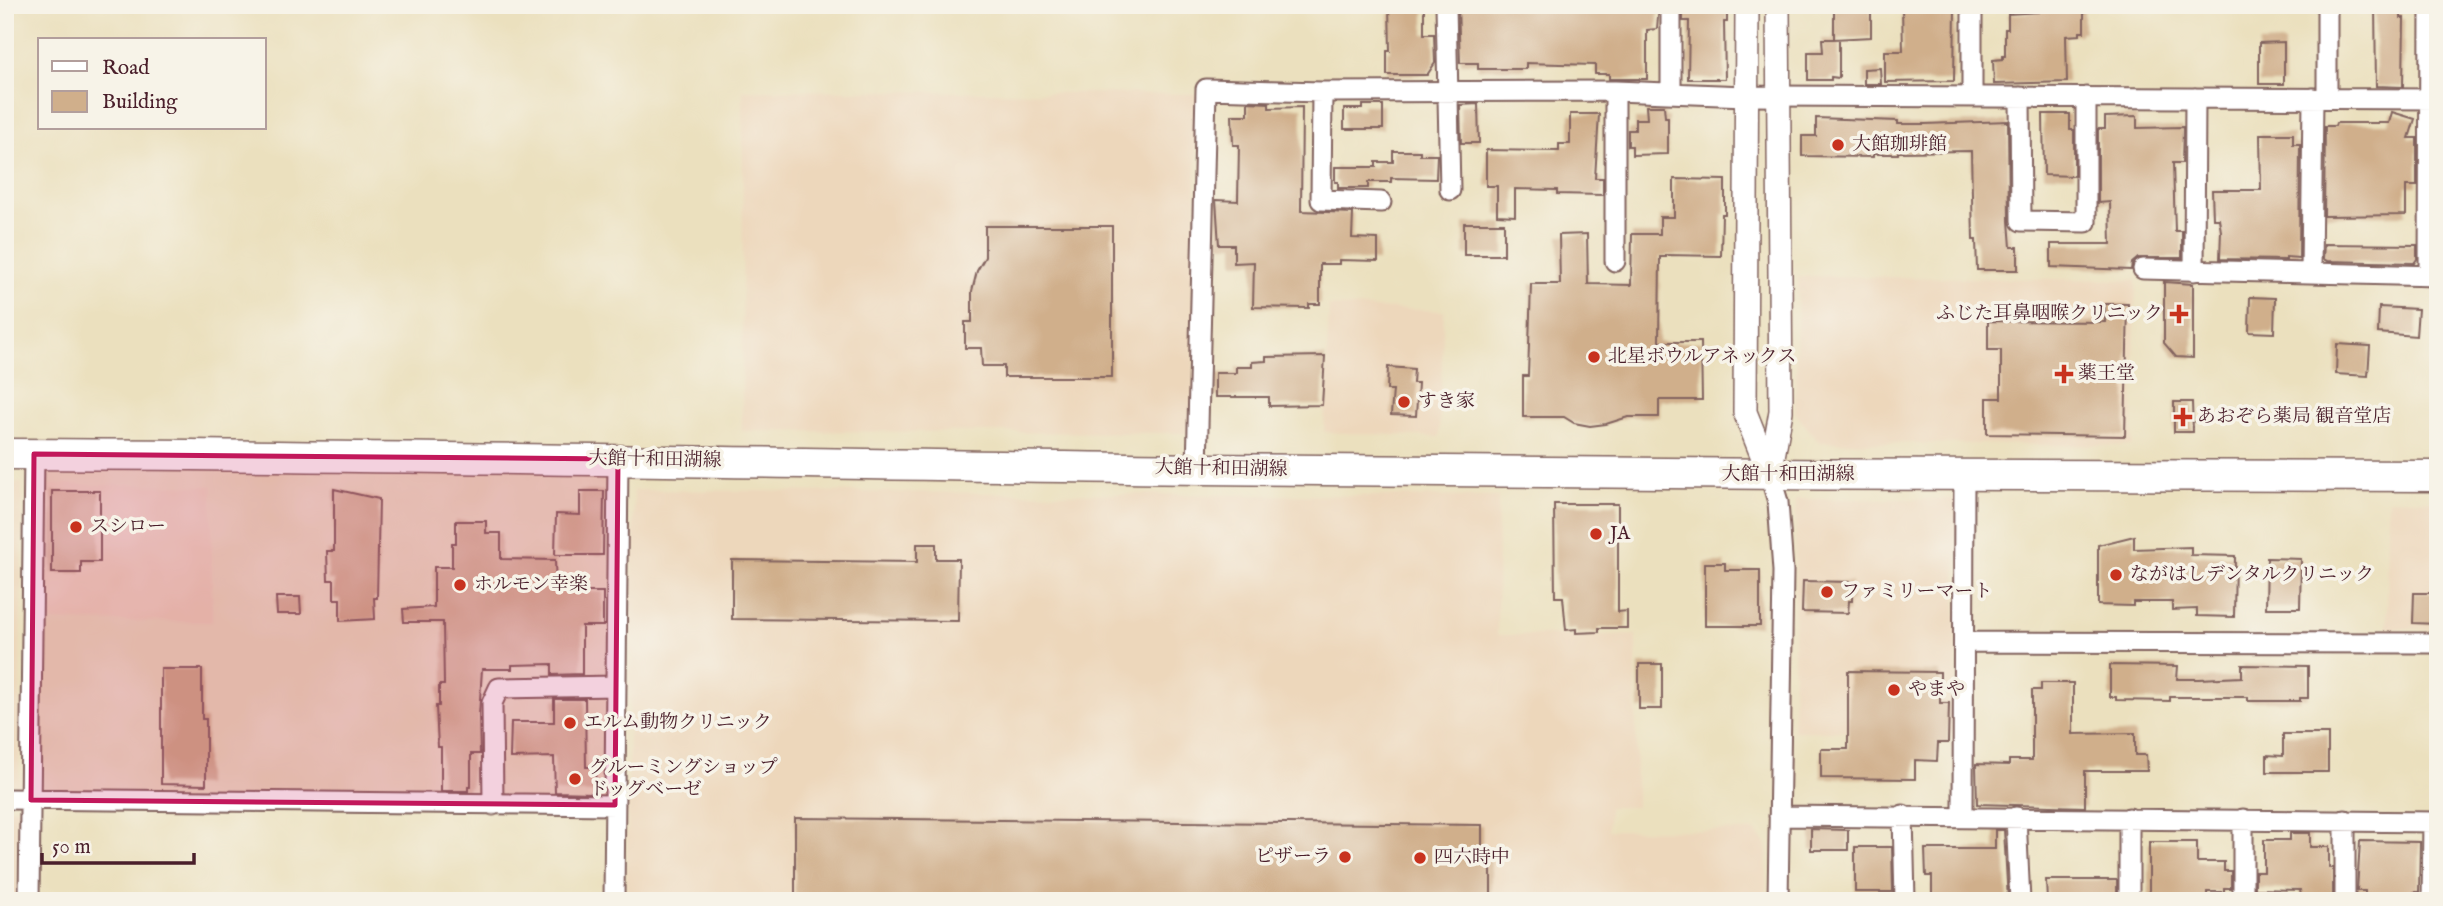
<svg xmlns="http://www.w3.org/2000/svg" width="2443" height="906" viewBox="0 0 2443 906" font-family="'IM FELL English','Noto Serif JP',serif">
<rect width="100%" height="100%" fill="#f7f3e8"/>
<filter id="ink" filterUnits="userSpaceOnUse"><feTurbulence type="fractalNoise" baseFrequency=".0143" numOctaves="2"/><feDisplacementMap in="SourceGraphic" scale="14" xChannelSelector="R" yChannelSelector="G"/><feConvolveMatrix kernelMatrix="1 2 1 2 8 2 1 2 1" color-interpolation-filters="sRGB"/></filter>
<filter id="wash" filterUnits="userSpaceOnUse"><feTurbulence type="fractalNoise" baseFrequency=".00686" numOctaves="4" result="noise"/><feDisplacementMap in="SourceGraphic" scale="28" xChannelSelector="R" yChannelSelector="G"/><feGaussianBlur stdDeviation="1.57" result="paint"/><feColorMatrix in="noise" values="0 0 0 0 0 0 0 0 0 0 0 0 0 0 0 0 0 1.4 0 .05"/><feComposite in="paint" operator="in"/></filter>
<g filter="url(#wash)">
<rect width="100%" height="100%" fill="#ebe0be"/>
<path fill="#edd7bb" d="M743,90L1197,94L1193,433L742,431Z
M1798,276L2136,280L2132,446L1819,442L1795,413Z
M1329,306L1444,311L1439,437L1324,432Z
M5,483H22L19,795H5Z
M41,484L212,486V622L41,621Z
M634,490L1498,497L1497,635H1636V807H1609L1608,830L1755,831L1767,845L1766,901H626Z
M1796,499H1957L1955,732L1793,731Z
M2388,499L2438,501V630L2387,628Z
M5,808H20L19,901H5Z"/>
<g id="blocks">
<path fill="#d0af8b" d="M1389,5H1420V9H1424V34H1434L1435,63L1427,75H1387V51H1390Z
M1458,5H1659L1657,29L1647,30V79H1609V74H1595V65L1526,63V69H1478V63H1460Z
M1683,5H1727V22H1724L1725,79H1688L1689,21H1683Z
M1834,5H1871V37L1834,39Z
M2039,5H2084V32H2080V35L2066,36L2067,82L1994,84L1993,60L2003,59V56H2005V29H2008V14L2039,12Z
M2375,5H2401V18H2404L2403,87L2376,86Z
M1930,6H1955L1954,81L1885,82V51H1903L1902,7Z
M1822,39H1839V78L1831,77V80H1808V52H1823Z
M2284,42V84H2259V43Z
M1880,68L1881,84H1864V69Z
M1248,102L1269,103V108L1302,107L1301,211L1353,213L1352,238L1378,239V261L1339,260V264H1320V304H1309V308L1253,307L1254,262L1234,263V245H1219L1216,200L1238,201L1239,145H1233L1232,115H1248Z
M1478,104L1479,143H1461L1460,105Z
M1363,105H1383V129H1344V109H1363Z
M1646,106H1664L1665,117H1668V154L1632,155V146H1628V130H1635V119H1647Z
M2392,112L2415,119L2409,138H2417V186H2406V215L2324,216L2325,126H2335L2336,123H2389Z
M1570,114H1599L1595,178H1603V195L1557,194V190L1515,189V216L1497,215V186H1486V150L1559,151V144H1570Z
M2043,114H2070V130H2074V176L2044,175Z
M2137,116V128L2183,127L2182,163H2173L2175,231H2182V258H2138L2132,263L2131,270L2051,267V244H2111L2110,202L2098,203V129H2105V117Z
M1816,118L1898,121V124H1925L2008,121L2009,221L2011,247H2018V270H1977L1976,240H1973L1971,151L1898,152V154H1873V157L1802,156V136H1816Z
M2260,134H2293V144H2300L2299,258L2286,257V260L2220,259L2221,231L2219,219H2213L2212,190H2261Z
M1393,151H1420V155H1437L1436,179L1391,178V182H1368V188H1338V182H1335V167H1376V162H1393Z
M1674,179L1725,180V214H1722L1721,256L1666,255V257H1660L1659,342H1701L1702,400H1659V417H1628L1606,424L1590,426L1574,423L1564,417H1523V376H1528L1531,284H1560L1559,235L1587,234L1588,284L1631,285L1632,234H1660V217H1674Z
M1464,223H1504V255H1464Z
M985,226H1112V377H1004V366H982L981,348H965V322H972V291L977,271L985,257Z
M2324,244L2417,245V259L2414,263L2327,261L2323,259Z
M2164,282L2193,284V358L2176,357L2164,343Z
M2250,297L2275,298L2274,333L2249,332Z
M2105,304H2128L2125,436L1987,434V398H2001V350H1988V321L2105,322Z
M2379,307L2418,309L2416,336L2378,333Z
M2337,344L2370,346L2368,376L2336,374Z
M1325,356L1322,405L1269,406V397H1215V373H1236V367H1252V362L1266,361V357Z
M1388,367L1414,369L1413,383H1418L1416,416L1391,415L1393,390H1387Z
M2174,402H2192L2193,432H2174Z
M334,489L379,499L377,598H374L375,619L340,621V599H334V580H328L327,551H334Z
M52,491H100V562H81V573H52Z
M580,491H604L603,555H555L556,514L580,515Z
M1554,504H1618V612L1627,611V628H1599V632L1576,633V629L1566,630L1563,597H1555Z
M456,521H486V533H501V559L555,560L556,592H603V626H582V674L552,675V664L512,665V669H482L479,715L480,754H471V787H468V791H441V747H438L436,706H439V685H444L443,622H404L403,609L434,607V567H452V543H456Z
M2134,536V549L2191,547V555L2235,556L2234,617L2197,616V609L2172,610V602H2133V606L2098,605V545Z
M917,544H936V559H959L958,621L732,619V560L917,562Z
M2267,558L2301,559L2300,608H2266Z
M1705,563H1725V570H1760V626H1705Z
M1803,581L1852,582V601H1849L1848,613L1802,612Z
M2414,593H2438V624L2413,623Z
M276,597H300L301,614H277Z
M1639,664H1662V709H1639Z
M2110,665L2178,666L2177,679H2199L2242,677V665L2308,666V698H2300V701H2248V697H2170V701L2116,700V697H2110Z
M161,669H202V719H206V785L161,784Z
M1848,671L1940,672V703H1949L1948,743H1938L1937,761L1915,760V779L1821,778V749H1848Z
M2041,683H2073V734L2135,733V755H2146L2147,771H2085V807L1977,804L1976,764L2009,765V760H2032V690H2041Z
M554,699H585L586,767H595L596,790L593,793L555,792L554,757L510,758L511,722H554Z
M2283,734H2328V772H2267V755L2283,756Z
M795,818L1482,825V859H1491V901H795Z
M1811,829L1848,830V850H1811Z
M1995,830H2004L2008,901H1932V876H1926L1925,849H1995Z
M2290,833H2310V847H2329V868H2333V901H2302L2300,890L2255,889V872H2264V840H2290Z
M2360,841L2420,842L2419,892H2414L2413,901H2365V891H2357Z
M2149,842H2197V862H2224V871H2231V888H2224V892H2207V901H2149Z
M1855,847H1892L1893,892H1855Z
M2046,880H2117V901H2047Z"/>
</g>
</g>
<g filter="url(#ink)">
<use href="#blocks" fill-opacity="0" stroke="#82635e" stroke-width="2"/>
<g fill="none" stroke-linecap="round" stroke-linejoin="round">
<g stroke="#82635e" stroke-width="23">
<path id="minor" d="M1446,5L1450,190
M1972,5V97
M1322,92L1321,200L1381,202
M1671,93V5
M2020,97L2021,221L2086,222V97
M2327,98V5
M1615,261V91
M2143,269L2438,276
M2194,271L2195,98
M2311,273L2313,98
M2429,276L2430,5
M1197,469L1206,89L1322,92L1615,91L1746,96L2438,99
M1770,475L1778,502L1783,571L1778,901
M1964,642L2438,643
M5,799L615,805
M493,805L492,703L499,688L616,686
M1903,815L1905,901
M1779,816L2438,822
M1963,816L1964,475
M2016,817L2020,901
M29,901L34,454
M614,901L618,459
M2129,901V818
M2243,901V819
M2345,901V820
M2432,901L2433,822"/>
</g>
<g stroke="#82635e" stroke-width="26">
<path id="tertiary" d="M1747,5L1745,412L1770,475
M1770,474L1781,411L1778,5"/>
</g>
<g stroke="#82635e" stroke-width="33">
<path id="primary" d="M5,454C405,455 804,464 1203,469C1615,475 2026,475 2438,476"/>
</g>
<use href="#minor" stroke="#fff" stroke-width="19"/>
<use href="#tertiary" stroke="#fff" stroke-width="23"/>
<use href="#primary" stroke="#fff" stroke-width="30"/>
</g>
</g>
<path fill="#c2185b" fill-opacity="0.2" stroke="#c2185b" stroke-width="5" stroke-linejoin="round" d="M34,454L618,459L615,805L31,800Z"/>
<g fill="#c8321e" stroke="#f7f3e8" stroke-width="2.5">
<circle cx="1838" cy="145" r="7"/>
<path d="M2175.5 303.5h7v7h7v7h-7v7h-7v-7h-7v-7h7z"/>
<circle cx="1594" cy="357" r="7"/>
<path d="M2060.5 363.5h7v7h7v7h-7v7h-7v-7h-7v-7h7z"/>
<circle cx="1404" cy="402" r="7"/>
<path d="M2179.5 406.5h7v7h7v7h-7v7h-7v-7h-7v-7h7z"/>
<circle cx="76" cy="527" r="7"/>
<circle cx="1596" cy="534" r="7"/>
<circle cx="2116" cy="575" r="7"/>
<circle cx="460" cy="585" r="7"/>
<circle cx="1827" cy="592" r="7"/>
<circle cx="1894" cy="690" r="7"/>
<circle cx="570" cy="723" r="7"/>
<circle cx="575" cy="779" r="7"/>
<circle cx="1345" cy="857" r="7"/>
<circle cx="1420" cy="858" r="7"/>
</g>
<g text-anchor="middle" dominant-baseline="central" stroke-width="7" stroke-linejoin="round" paint-order="stroke">
<g font-size="19" fill="#4a1f2b" stroke="#f7f3e8" text-anchor="start">
<text x="1852" y="145">大館珈琲館</text>
<text x="2163" y="314" text-anchor="end">ふじた耳鼻咽喉クリニック</text>
<text x="1608" y="357">北星ボウルアネックス</text>
<text x="2078" y="374">薬王堂</text>
<text x="1418" y="402">すき家</text>
<text x="2197" y="417">あおぞら薬局 観音堂店</text>
<text x="90" y="527">スシロー</text>
<text x="1610" y="534">JA</text>
<text x="2130" y="575">ながはしデンタルクリニック</text>
<text x="474" y="585">ホルモン幸楽</text>
<text x="1841" y="592">ファミリーマート</text>
<text x="1908" y="690">やまや</text>
<text x="584" y="723">エルム動物クリニック</text>
<text x="589" y="768">グルーミングショップ<tspan x="589" dy="22">ドッグベーゼ</tspan></text>
<text x="1331" y="857" text-anchor="end">ピザーラ</text>
<text x="1434" y="858">四六時中</text>
</g>
<g font-size="19" fill="#4a1f2b" stroke="#f7f3e8">
<text transform="translate(655 460) rotate(1)">大館十和田湖線</text>
<text transform="translate(1221 469) rotate(1)">大館十和田湖線</text>
<text x="1788" y="475">大館十和田湖線</text>
</g>
</g>
<rect width="2443" height="906" fill="none" stroke="#f7f3e8" stroke-width="28"/>
<rect x="38" y="38" width="228" height="91" fill="#f7f3e8" stroke="#b29e9c" stroke-width="2"/>
<rect x="52" y="61" width="35" height="10" fill="#ffffff" stroke="#b29e9c" stroke-width="2"/>
<text x="102" y="74" font-size="21" fill="#4a1f2b">Road</text>
<rect x="52" y="91" width="35" height="21" fill="#d0af8b" stroke="#b29e9c" stroke-width="2"/>
<text x="102" y="108" font-size="21" fill="#4a1f2b">Building</text>
<path d="M42 853v10h152v-10" fill="none" stroke="#4a1f2b" stroke-width="3.5"/>
<text x="52" y="853" font-size="21" fill="#4a1f2b" stroke="#f7f3e8" stroke-width="5" paint-order="stroke">50 m</text>
</svg>
